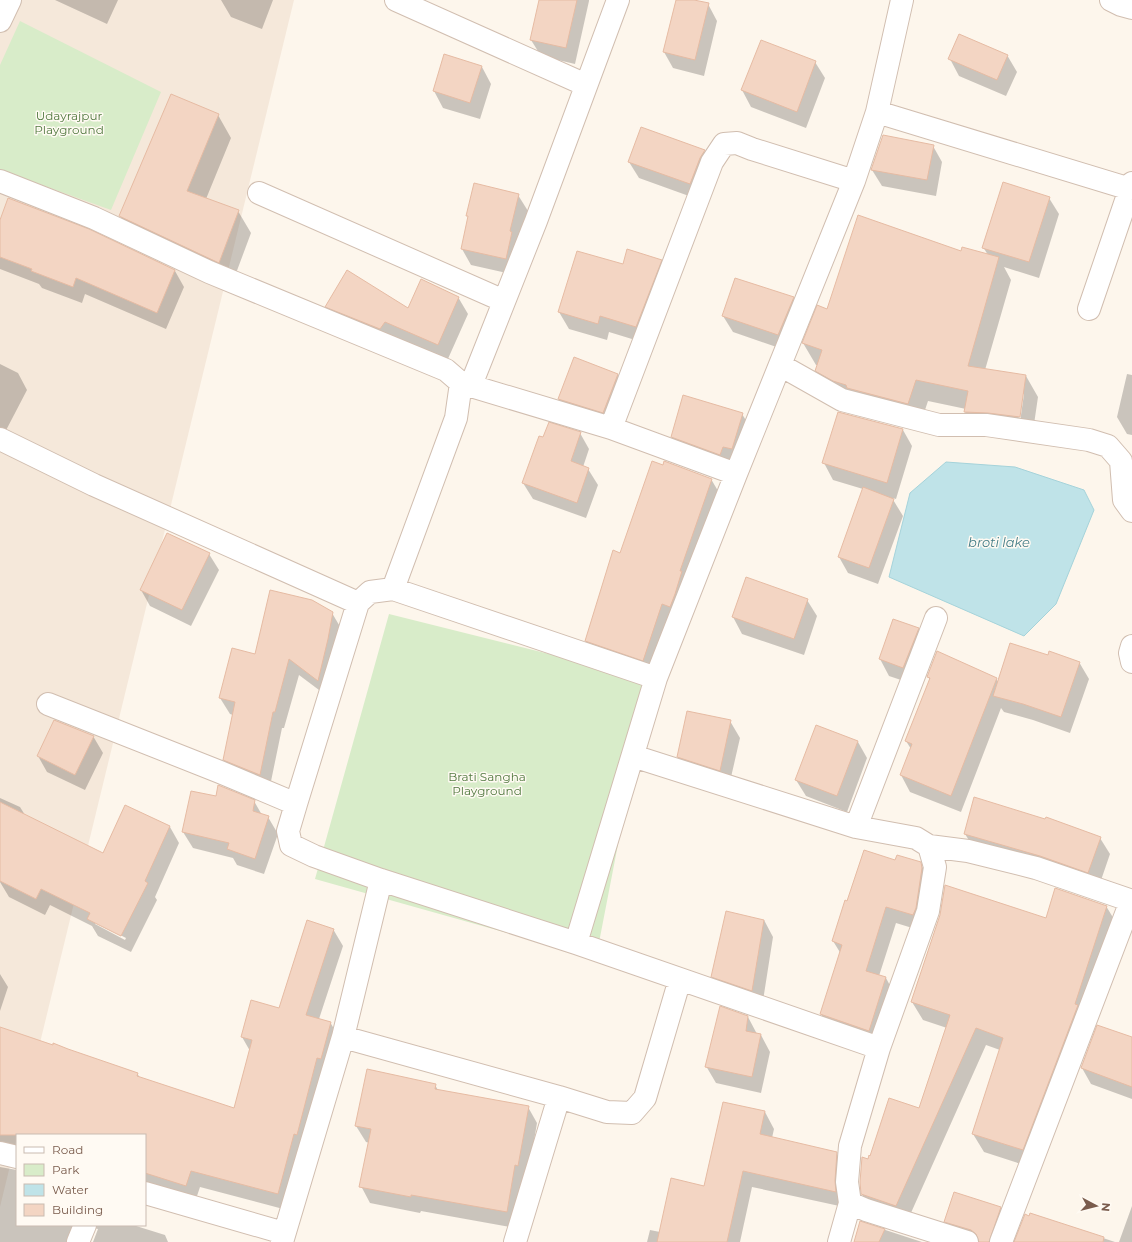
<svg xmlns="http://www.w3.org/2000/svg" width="1132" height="1242" viewBox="0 0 1132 1242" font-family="Montserrat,sans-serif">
<rect width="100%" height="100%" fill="#fdf6ec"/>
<path fill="#f5e8da" d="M0,0H294L0,1207Z"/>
<path fill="#d8ecc9" d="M20,21L161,92L111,210L0,170V65Z
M389,614L650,679L596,958L315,879Z"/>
<path fill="#bfe3e8" stroke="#a5d3da" d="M946,462L1015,467L1084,490L1094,510L1056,604L1024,636L889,577L910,493Z"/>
<path fill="#0003" fill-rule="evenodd" d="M55,0H118L107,24Z
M221,0H273L262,29L231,17Z
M540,0H589V1L575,64L541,56L531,40Z
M677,0H689L708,4L717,21L704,76L673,68L664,52Z
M1007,55L1017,72L1006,96L959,76L950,59Z
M445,56L482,67L491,84L480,119L443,108L434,91Z
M815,62L825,78L806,128L751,107L742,90Z
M218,115L231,138L206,199L238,211L251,233L232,284L133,238L120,216Z
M933,146L942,162L936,196L882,186L872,170Z
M704,151L714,167L700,200L639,178L629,162Z
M518,195L528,211L515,275L471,265L462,249L469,218L467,215Z
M1049,198L1059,214L1039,278L1004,267L1011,280L985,370L1026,376L1038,397L1032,438L978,434L965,412L966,409L928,401L920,425L829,392L816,370L818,365H816L803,343L828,310L962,252L988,255L983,247ZM1022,394H1024L1020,422H1018Z
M0,223L175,271L184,287L166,329L85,294L82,303L42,288L39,284L0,269Z
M661,260L670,277L645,343L609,332L607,340L569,329L559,312L623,266Z
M458,297L468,314L447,361L336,323L326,307L408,310Z
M793,298L802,315L788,351L733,332L723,316Z
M0,364L18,373L27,390L2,438L0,437Z
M1127,374L1132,375V435L1127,434L1117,417Z
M617,375L627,392L613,429L569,415L559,399Z
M742,414L752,430L741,465L682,453L672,437Z
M903,430L912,446L896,499L892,498L903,516L878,584L848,573L839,557L863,489L833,480L824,463Z
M580,433L589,449L583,467L588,469L598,485L586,518L533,499L523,483L544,438Z
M711,479L721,496L653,676L596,657L586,641L621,554Z
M209,554L219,570L191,626L150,606L141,590Z
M807,600L817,616L804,655L742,634L733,617Z
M332,613L342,630L327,696L299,675L284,728H282L269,791L234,776L224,760L233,715L230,714L220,698L255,655Z
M918,629L928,645L913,684L889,676L880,659Z
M1048,656L1079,662L1089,679L1070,733L1033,720L1004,712L1001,708L961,812L910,792L901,775L911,749L906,741L930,680L928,677L996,679L999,683Z
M730,721L740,738L729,786L687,773L678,757Z
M93,736L103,753L85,790L47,772L38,756Z
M858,742L867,758L847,812L806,796L796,780Z
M0,798L20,807L25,815L103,854L125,806L170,827L179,843L155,897L157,900L131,952L98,936L92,926L50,905L45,915L9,897L0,882ZM95,922L126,938L125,940L95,924Z
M216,798L254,801L262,815L268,817L278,834L264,874L237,865L233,858L193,848L183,832Z
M965,834L1100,838L1110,854L1098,889L975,850Z
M896,862L920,863L930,880L922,931L896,923L879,976L886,978L895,995L878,1047L831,1031L821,1014L841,954L833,941L848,902Z
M1106,906L1117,924L1033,1168L984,1152L973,1134L1000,1050L986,1045L906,1224L873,1212L862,1194L869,1160L920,1109L947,1028L923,1020L912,1002L1046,919Z
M764,920L773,937L762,1007L722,993L712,976Z
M333,929L343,946L319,1019L330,1022L340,1039L287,1210L200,1187L195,1202L145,1186V1135H17V1158L0,1161V1028L137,1073L140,1078L234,1109L250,1051L242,1037L251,1001L279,1009Z
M0,974L8,987L0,1011Z
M748,1017L757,1034L761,1035L770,1052L761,1093L716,1083L706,1066Z
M1132,1038V1099L1091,1084L1082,1068Z
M435,1085L438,1090L528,1107L537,1123L527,1182L516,1228L421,1211L420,1213L370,1203L361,1186L370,1143L366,1142L356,1126Z
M724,1103L765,1112L774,1129L772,1138L836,1153L846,1169L844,1207L752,1187L740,1242H647L650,1230L660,1232L705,1187Z
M0,1167L17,1170V1225H133L165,1235L168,1242H93L98,1229L93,1228L80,1242H0Z
M1132,1206V1242H1119Z
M1000,1208L1010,1224L1003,1242H968L955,1238L946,1222Z
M1031,1214L1115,1242H1015Z
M861,1222L922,1242H855Z"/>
<path fill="#f3d5c3" stroke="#e6bba3" d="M539,0H577L566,48L530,40Z
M676,0H694L709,3L695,60L663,52Z
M959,34L1008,55L997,80L948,59Z
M761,40L816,61L797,112L741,90Z
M444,54L482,66L470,103L433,91Z
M171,94L219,114L187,191L239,210L219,263L119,216Z
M641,127L705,150L700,158L690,184L628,162Z
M883,135L934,145L927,180L871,170Z
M1003,182L1050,197L1029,262L982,248Z
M474,183L519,194L510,231L512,232L506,259L461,249L468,216H466Z
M8,198L89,229L175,270L157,313L76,278L73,287L31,271L32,269L0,257V220Z
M858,215L961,251L962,247L999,257L968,366L1026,375L1020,417L988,413L964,412L968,391L916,380L908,404L847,388L846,385L833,381L815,371L822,350L802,343L817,305L827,309Z
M627,249L662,260L636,327L600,316L598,324L558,312L577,251L623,264Z
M347,270L408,308L421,279L459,297L438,345L385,322L380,329L325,307Z
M735,278L794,297L778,335L722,316Z
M574,357L618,374L603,413L558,399Z
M683,395L743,413L732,449L723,447L720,455L671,437Z
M838,412L903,429L887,483L822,463Z
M549,422L581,432L571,461L589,468L577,503L522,483L539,436L543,437Z
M652,461L663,465L664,461L712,479L680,571H682L675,594L670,607L662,604L643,661L585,641L613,550L620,553Z
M863,487L894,499L869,568L838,557Z
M167,533L210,553L182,610L140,590Z
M746,577L808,599L794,639L732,617Z
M270,590L312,600L333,612L328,639L318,681L289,659L275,712H273L260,775L223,760L235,702L219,698L232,648L255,654Z
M893,619L919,628L903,668L879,659Z
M1010,643L1048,655L1049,651L1080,662L1061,717L1023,704L993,696Z
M937,651L997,678L951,796L900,775L912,744L905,741L930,678L927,677Z
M687,711L731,720L720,771L677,757Z
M54,720L94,736L75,775L37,756Z
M816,725L858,741L837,796L795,780Z
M218,785L255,800L253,811L269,816L255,859L227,849L229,843L182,832L191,791L216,796Z
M974,797L1045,819L1046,817L1101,837L1088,873L1040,856L964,834Z
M0,802L103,853L125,805L170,826L145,881L148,883L121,936L87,919L90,913L41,889L36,899L0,881Z
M864,850L895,860L897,855L921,862L922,868L916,908L913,915L886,907L866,971L886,977L869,1031L820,1014L842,945L832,941L845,900L847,901Z
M945,885L1046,918L1055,888L1107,906L1075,1004L1078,1005L1023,1150L972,1134L1003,1038L976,1028L896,1206L861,1194L860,1182L862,1157L868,1159L869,1155L870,1156L889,1098L919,1108L950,1015L911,1002L940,915Z
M726,911L764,920L752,991L711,977Z
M307,920L334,929L306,1015L331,1022L321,1059L317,1058L297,1135L294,1134L278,1194L191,1171L186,1186L145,1173V1135H0V1027L53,1045V1043L68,1049L138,1073L137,1076L234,1108L252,1040L241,1037L251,1000L279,1008Z
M720,1006L748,1016L746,1031L761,1034L752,1077L705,1067Z
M1097,1025L1132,1037V1087L1081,1068Z
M367,1069L436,1084L435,1089L529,1106L518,1166L515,1165L507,1212L411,1195V1197L359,1187L371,1129L355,1126Z
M723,1102L765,1111L760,1134L837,1152L835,1181L836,1192L743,1171L727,1242H657L671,1178L704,1186Z
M954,1192L1001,1207L989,1242H979L976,1234L971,1230L944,1222Z
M1030,1213L1104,1237L1103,1242H1014L1025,1214L1029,1216Z
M860,1221L885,1229L879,1242H854Z"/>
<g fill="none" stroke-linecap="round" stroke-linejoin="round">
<g stroke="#d1beb0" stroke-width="24">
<path id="street" d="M396,0L586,85
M1111,0L1121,5L1132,8
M0,21L10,0
M877,112L1130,189
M0,181L94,218L209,272L446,370L461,383L456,418L393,589
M259,193L504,301
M1089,309L1132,183
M780,365L842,400L939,425H986L1089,440L1108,446L1121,461L1124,500L1132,511
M461,383L611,428L736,474
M471,385L536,221L618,0
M611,428L712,162L724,144L737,143L752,149L854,181
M0,439L94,485L358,603L370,592L393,589L656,678
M1132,646L1130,653L1132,662
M48,704L220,772L296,804L358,603
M633,756L856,827L916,838L929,846L935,867L928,911L879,1048L850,1146L847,1182L850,1203L839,1242
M296,804L288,831L291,845L314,856L381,880L576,943L879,1048
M856,827L936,618
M929,846L968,851L1036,868L1132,901
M576,943L656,678L736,474L854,181L877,112L902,0
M343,1037L381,880
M559,1097L607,1112L632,1113L645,1098L680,979
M0,1153L17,1157
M145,1193L284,1233
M850,1203L866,1210L967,1242
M78,1242L85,1225
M282,1242L343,1037L559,1097L515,1242
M1001,1242L1131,901"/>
</g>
<use href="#street" stroke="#fff" stroke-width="22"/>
</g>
<g text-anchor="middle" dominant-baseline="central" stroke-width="3" stroke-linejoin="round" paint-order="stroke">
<g font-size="12" fill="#537a41" stroke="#fffaf3">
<text x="69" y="115">Udayrajpur<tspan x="69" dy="14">Playground</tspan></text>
<text x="487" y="776">Brati Sangha<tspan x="487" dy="14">Playground</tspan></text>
</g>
<g font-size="13" font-style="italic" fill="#437c86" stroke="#fffaf3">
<text x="999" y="542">broti lake</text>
</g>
</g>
<rect x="16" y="1134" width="130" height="92" fill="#fffaf3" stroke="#cabbb1"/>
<rect x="24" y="1147" width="20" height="6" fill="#ffffff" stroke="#cabbb1"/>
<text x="52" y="1154" font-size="12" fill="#7a5c4d">Road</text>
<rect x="24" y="1164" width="20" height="12" fill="#d8ecc9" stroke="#cabbb1"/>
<text x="52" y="1174" font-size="12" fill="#7a5c4d">Park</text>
<rect x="24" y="1184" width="20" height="12" fill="#bfe3e8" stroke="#cabbb1"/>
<text x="52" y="1194" font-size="12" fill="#7a5c4d">Water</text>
<rect x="24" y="1204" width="20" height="12" fill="#f3d5c3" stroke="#cabbb1"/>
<text x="52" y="1214" font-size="12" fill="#7a5c4d">Building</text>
<g transform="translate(1096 1206) rotate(97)" stroke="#fffaf3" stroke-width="3" paint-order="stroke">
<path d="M0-3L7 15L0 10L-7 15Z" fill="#7a5c4d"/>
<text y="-6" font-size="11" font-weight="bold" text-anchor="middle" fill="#7a5c4d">N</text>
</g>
</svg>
